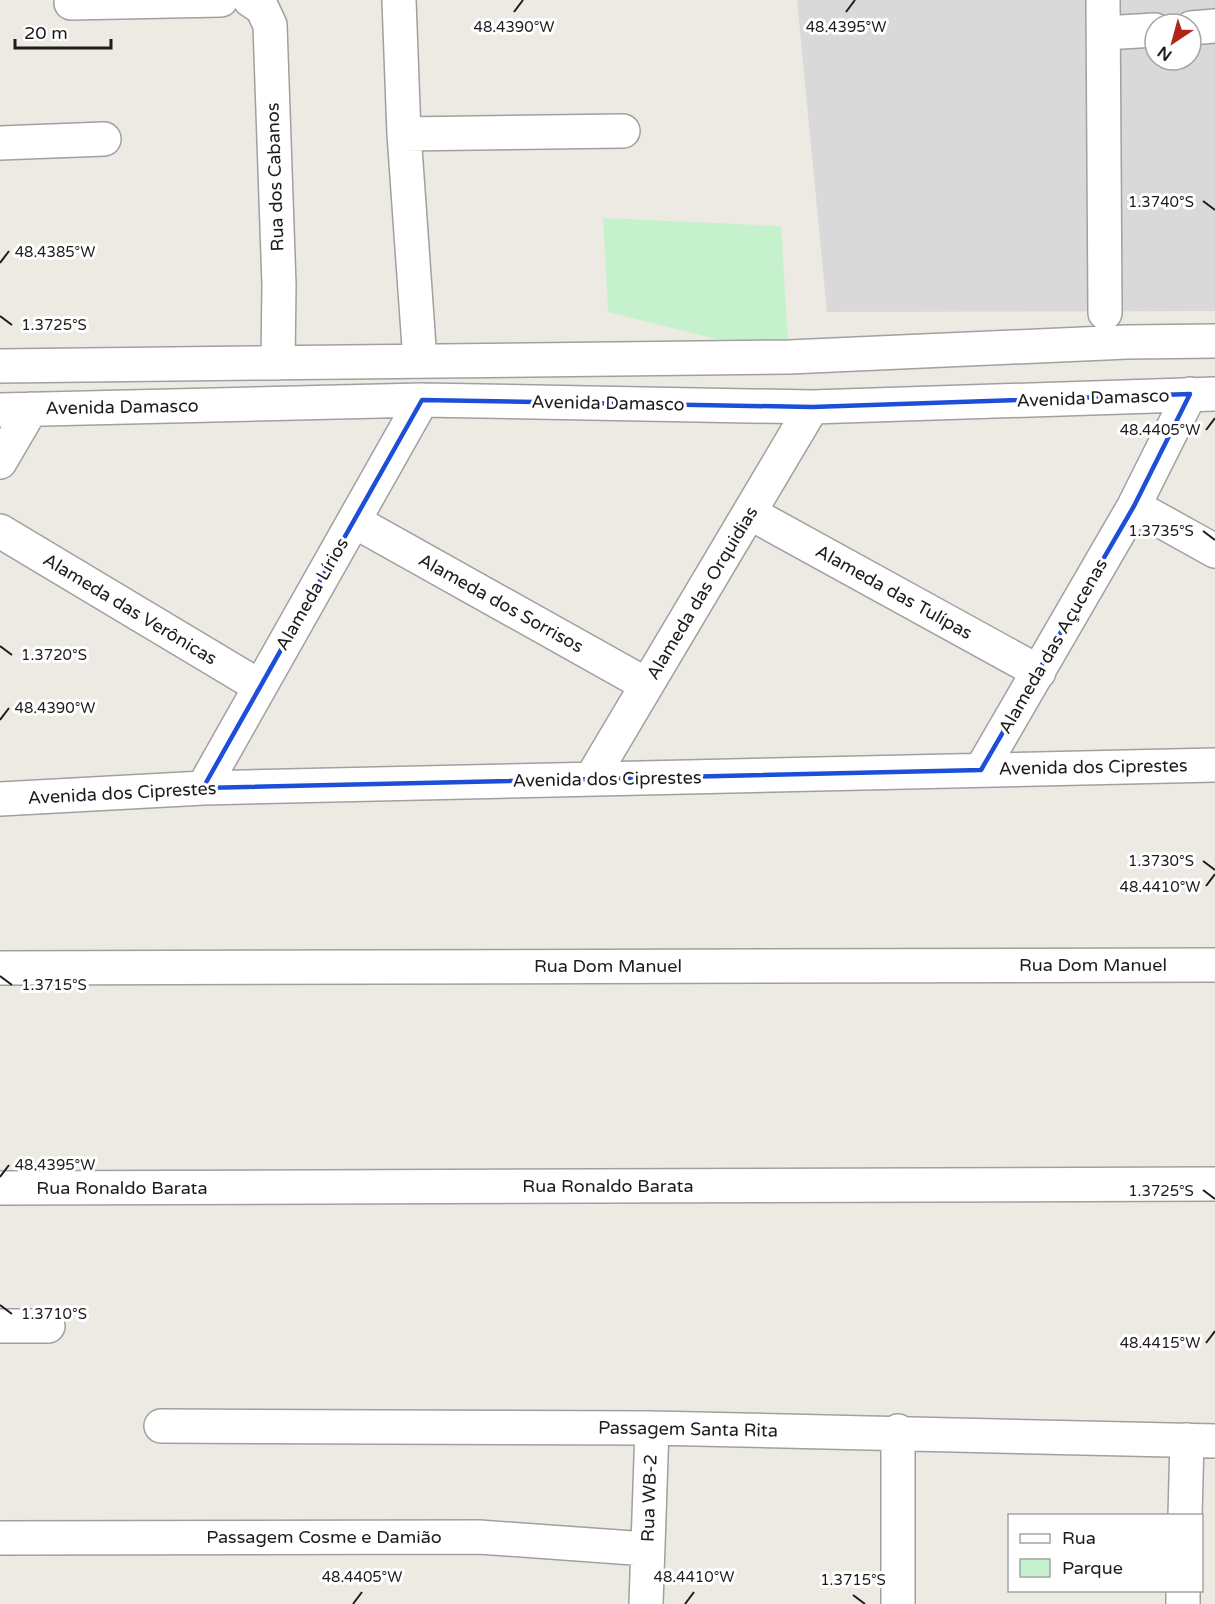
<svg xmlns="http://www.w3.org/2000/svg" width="1215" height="1604" viewBox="0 0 1215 1604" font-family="'Varela Round',sans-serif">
<rect width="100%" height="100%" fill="#eceae3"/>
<path fill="#dad9d9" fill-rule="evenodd" d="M797,0H1215V311L827,312ZM1155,24H1191V60H1155Z"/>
<path fill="#c5f2cc" d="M603,218L781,226L789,357L608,312Z"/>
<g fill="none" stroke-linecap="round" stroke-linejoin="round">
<g stroke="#a0a0a0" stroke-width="36">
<path id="minor" d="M250,0L262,8L270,25L279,285L278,363
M399,0L404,134L420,361
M1103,0L1105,313
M71,3L221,0
M1191,28L1215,26
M1104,33L1155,30
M404,134L623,131
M0,143L104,139
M0,366L789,357L1127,342L1215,341
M0,410L422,400L812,407L1215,394
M0,462L31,409
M1134,506L1215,551
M750,513L1039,672
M354,521L647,685
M0,531L259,686
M981,770L1134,506L1190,394
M591,779L812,407
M203,788L422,400
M0,799L203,788L1215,765
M0,968L1215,965
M0,1188L1215,1184
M0,1326H48
M161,1426L652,1428L1215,1441
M898,1431V1604
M1185,1516L1187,1440
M0,1538L479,1537L647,1549
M646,1604L652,1428
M1183,1604V1590"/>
</g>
<use href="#minor" stroke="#fff" stroke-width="33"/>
</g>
<path fill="none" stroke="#1d4ed8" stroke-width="4.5" stroke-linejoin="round" d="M1190,394L1134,506L981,770L203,788L422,400L812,407Z"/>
<path fill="none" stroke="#1c1c1c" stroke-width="2" d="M514,12L523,0M846,12L855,0M1203,201L1215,210M0,263L9,251M0,316L12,325M1206,430L1215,418M1203,531L1215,540M0,646L12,655M0,720L9,708M1203,861L1215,870M1206,886L1215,874M0,976L12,985M0,1177L9,1165M1203,1190L1215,1199M0,1305L12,1314M1206,1343L1215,1331M853,1595L865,1604M353,1604L362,1592M685,1604L694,1592"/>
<g text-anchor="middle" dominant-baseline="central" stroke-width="6" stroke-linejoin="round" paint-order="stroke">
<g font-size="18" fill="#1c1c1c" stroke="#fff">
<text transform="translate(275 177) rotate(-92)">Rua dos Cabanos</text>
<text transform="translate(1093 398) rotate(-2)">Avenida Damasco</text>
<text transform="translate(608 403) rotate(1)">Avenida Damasco</text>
<text transform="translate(122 407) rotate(-1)">Avenida Damasco</text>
<text transform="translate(894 592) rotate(29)">Alameda das Tulípas</text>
<text transform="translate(702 593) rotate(-59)">Alameda das Orquidias</text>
<text transform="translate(312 594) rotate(-60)">Alameda Lírios</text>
<text transform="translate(501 603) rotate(29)">Alameda dos Sorrisos</text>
<text transform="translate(130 609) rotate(31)">Alameda das Verônicas</text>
<text transform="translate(1053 646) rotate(-60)">Alameda das Açucenas</text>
<text transform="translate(1093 767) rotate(-1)">Avenida dos Ciprestes</text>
<text transform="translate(607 779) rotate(-1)">Avenida dos Ciprestes</text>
<text transform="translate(122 793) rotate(-3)">Avenida dos Ciprestes</text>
<text x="1093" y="965">Rua Dom Manuel</text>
<text x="608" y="966">Rua Dom Manuel</text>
<text x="608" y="1186">Rua Ronaldo Barata</text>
<text x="122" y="1188">Rua Ronaldo Barata</text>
<text transform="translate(688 1429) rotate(1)">Passagem Santa Rita</text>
<text transform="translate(649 1498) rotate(-88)">Rua WB-2</text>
<text x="324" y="1537">Passagem Cosme e Damião</text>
</g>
</g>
<g font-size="15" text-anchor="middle" fill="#1c1c1c" stroke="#fff" stroke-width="6" stroke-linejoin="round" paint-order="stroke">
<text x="514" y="32">48.4390°W</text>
<text x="846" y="32">48.4395°W</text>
<text x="1161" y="207">1.3740°S</text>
<text x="55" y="257">48.4385°W</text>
<text x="54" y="330">1.3725°S</text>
<text x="1160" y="435">48.4405°W</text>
<text x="1161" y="536">1.3735°S</text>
<text x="54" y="660">1.3720°S</text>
<text x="55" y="713">48.4390°W</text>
<text x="1161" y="866">1.3730°S</text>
<text x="1160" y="892">48.4410°W</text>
<text x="54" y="990">1.3715°S</text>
<text x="55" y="1170">48.4395°W</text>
<text x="1161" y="1196">1.3725°S</text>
<text x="54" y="1319">1.3710°S</text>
<text x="1160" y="1348">48.4415°W</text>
<text x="362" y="1582">48.4405°W</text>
<text x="694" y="1582">48.4410°W</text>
<text x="853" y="1585">1.3715°S</text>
</g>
<rect x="1008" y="1514" width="195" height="78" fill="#ffffff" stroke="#a4a4a4" stroke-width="1.5"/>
<rect x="1020" y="1534" width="30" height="9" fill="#ffffff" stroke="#a4a4a4" stroke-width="1.5"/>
<text x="1062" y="1544" font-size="18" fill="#1c1c1c">Rua</text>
<rect x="1020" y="1559" width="30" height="18" fill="#c5f2cc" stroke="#a4a4a4" stroke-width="1.5"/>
<text x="1062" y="1574" font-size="18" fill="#1c1c1c">Parque</text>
<g transform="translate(1173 42) rotate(216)"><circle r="28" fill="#ffffff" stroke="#a4a4a4" stroke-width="1.5"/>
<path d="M0-4.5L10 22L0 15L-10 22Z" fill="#b02419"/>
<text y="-9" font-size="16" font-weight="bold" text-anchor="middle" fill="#1c1c1c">N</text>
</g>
<path d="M15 39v9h96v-9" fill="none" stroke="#1c1c1c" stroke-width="3"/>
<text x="24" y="39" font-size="18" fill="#1c1c1c" stroke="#ffffff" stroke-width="4.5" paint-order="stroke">20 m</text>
</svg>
